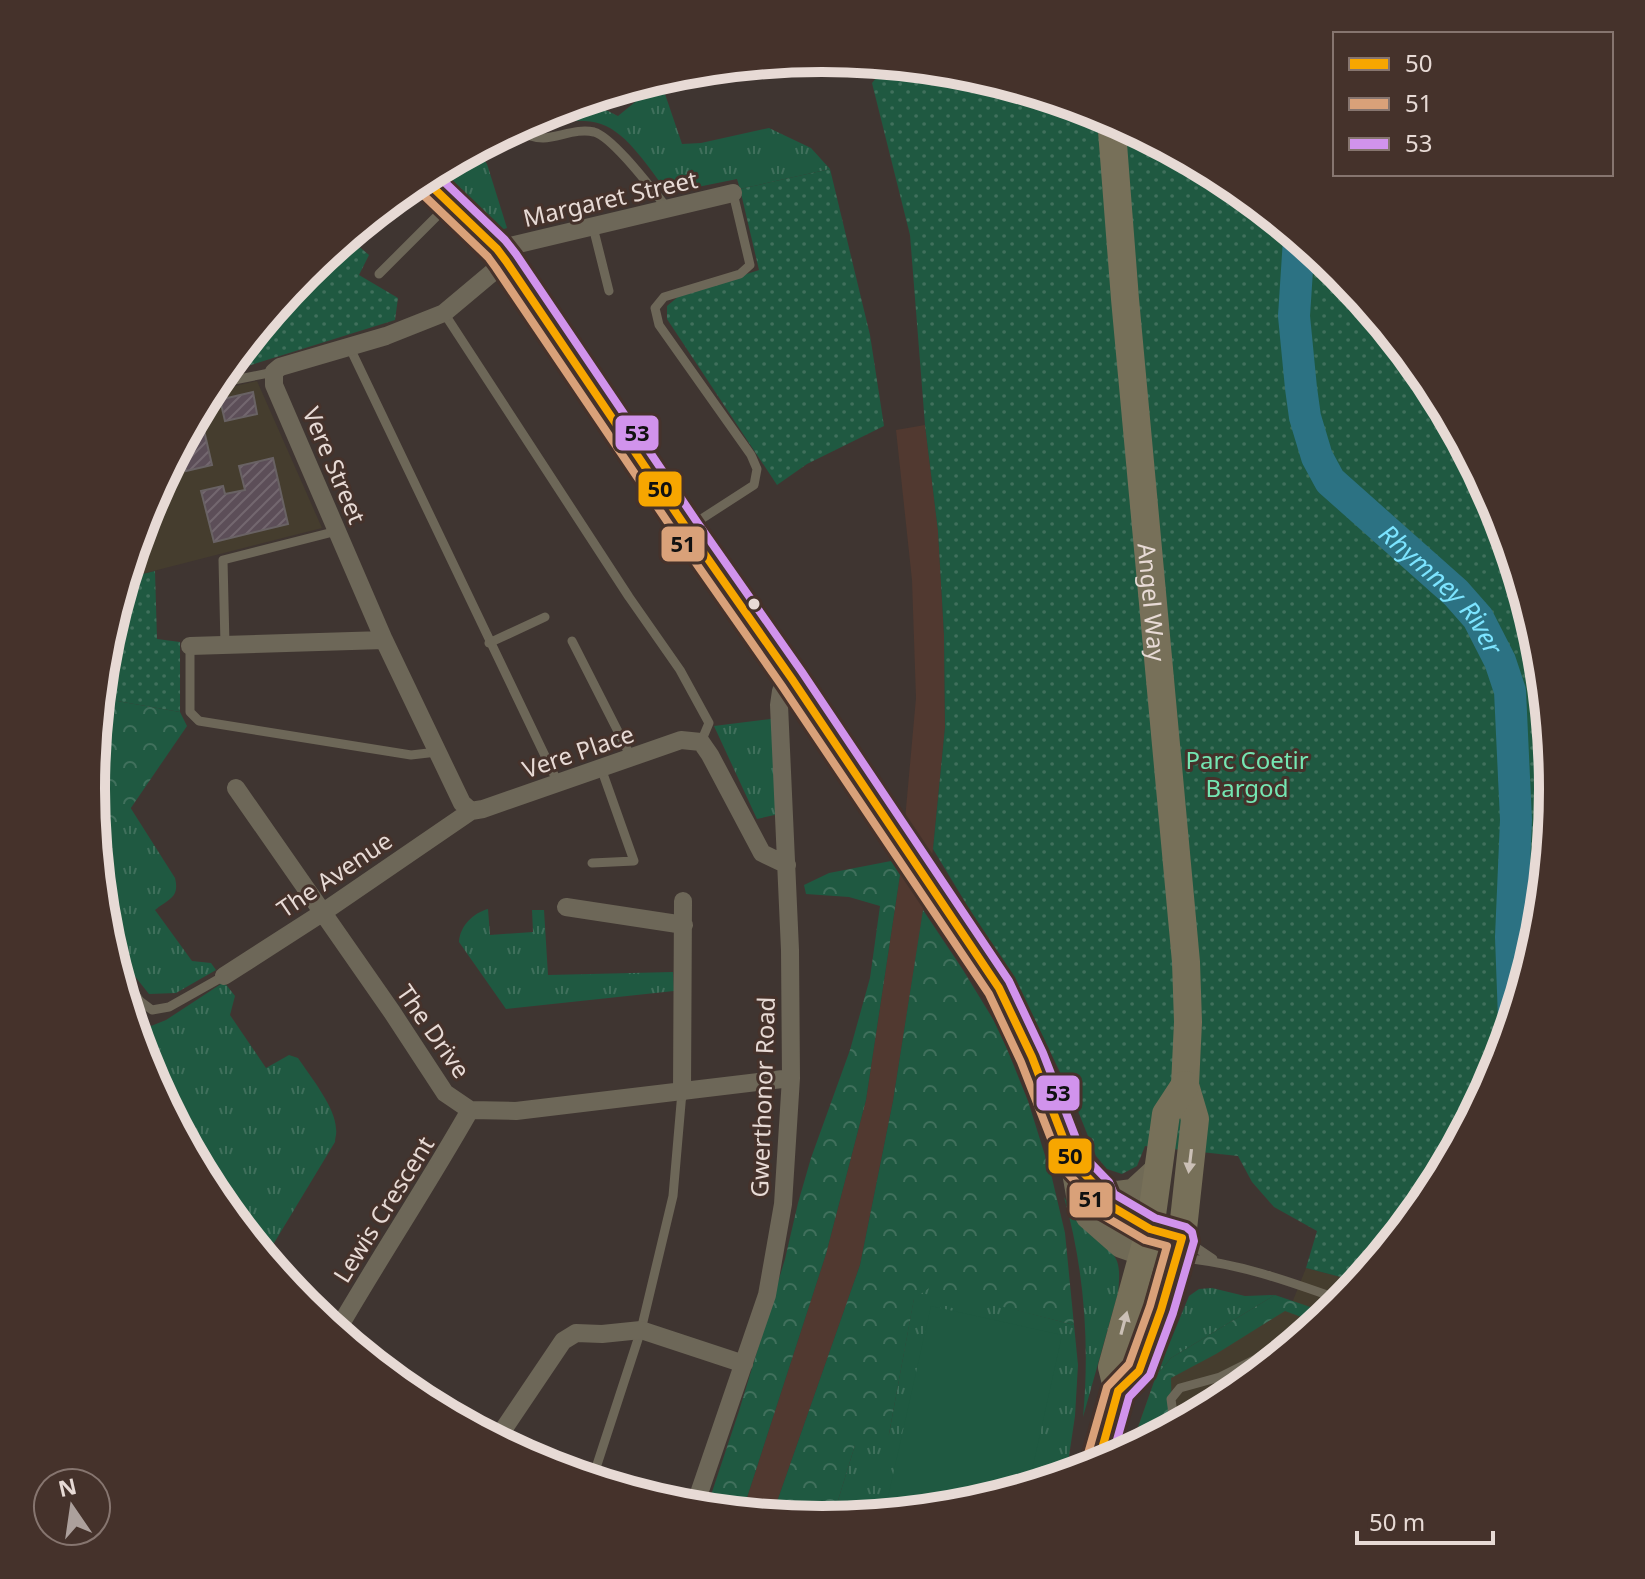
<svg xmlns="http://www.w3.org/2000/svg" width="1645" height="1579" viewBox="0 0 1645 1579" font-family="'Noto Sans',sans-serif">
<defs>
<pattern id="grass-tufts" width="24" height="20" patternUnits="userSpaceOnUse" patternTransform="scale(2)"><rect width="24" height="20" fill="#1f5941"/><path d="M3 7l-1-3M5 7V3M7 7l1-3M15 17l-1-3M17 17v-4M19 17l1-3" fill="none" stroke="#40705c"/></pattern>
<pattern id="forest-crowns" width="20" height="18" patternUnits="userSpaceOnUse" patternTransform="scale(2)"><rect width="20" height="18" fill="#1f5941"/><path d="M2 6a3 3 0 1 1 6 0M12 15a3 3 0 1 1 6 0" fill="none" stroke="#40705c"/></pattern>
<pattern id="park-dots" width="8" height="8" patternUnits="userSpaceOnUse" patternTransform="scale(2)"><rect width="8" height="8" fill="#1f5941"/><path d="M2 2h.1M6 6h.1" fill="none" stroke="#40705c" stroke-width="1.8" stroke-linecap="round"/></pattern>
<pattern id="building-hatch" width="6" height="6" patternUnits="userSpaceOnUse" patternTransform="scale(2)"><rect width="6" height="6" fill="#5c4e58"/><path d="M-1 1l2-2M0 6l6-6M5 7l2-2" fill="none" stroke="#73676f"/></pattern>
</defs>
<rect width="100%" height="100%" fill="#3f3531"/>
<path fill="#513930" d="M925,425L938,530L944,635L945,727L933,849L893,1101L860,1265L772,1516L742,1513L826,1254L866,1100L900,875L916,698L912,580L896,430Z"/>
<path fill="#453d2e" d="M257,381L322,528L126,578L147,509L209,392Z
M1306,1268L1360,1282L1339,1307L1229,1398L1129,1451L1156,1376L1171,1358L1292,1303Z"/>
<path fill="url(#grass-tufts)" d="M665,94L682,144L701,143L769,128L811,148L830,169L740,189L737,179L673,192L667,191C649,169 628,133 601,124C582,117 551,123 531,126L528,121C547,111 570,101 593,106C601,107 610,112 618,116L640,98Z
M462,157L471,166L482,157L487,164L507,228L498,231L437,170Z
M771,719L779,814L757,819L714,726Z
M130,807L175,878C180,898 168,899 155,910L192,961L211,963L216,970L176,993L149,994L109,944L105,932L98,856Z
M488,909L490,935L533,932L532,910H544L548,975L673,972L674,991L506,1009L459,942C460,926 473,913 488,909Z
M224,982L235,996L230,1015L266,1068L289,1055L298,1058C310,1076 336,1108 336,1129C337,1133 335,1138 335,1142L265,1258L214,1196L147,1069L124,996L151,1026L166,1020Z
M1064,1197C1071,1207 1077,1220 1086,1229C1111,1258 1123,1247 1118,1293L1083,1417C1090,1344 1084,1267 1064,1197Z
M930,1287L1074,1325L1078,1365L1075,1416L1066,1476L965,1507L832,1520L855,1445L889,1434L914,1298Z
M1212,1288L1245,1296L1275,1295L1171,1358L1156,1376L1189,1296L1199,1289Z"/>
<path fill="url(#forest-crowns)" d="M100,698L180,712L187,726L98,856L91,789Z
M891,861L900,875L866,1100L826,1254L742,1513L706,1510L739,1411L785,1259L798,1203L811,1158L850,1050L870,978L880,906L849,897L806,894L804,885L829,873Z
M923,910L963,970L999,1029L1028,1101L1052,1178L1065,1233L1074,1325L929,1288L914,1299L889,1434L876,1446L855,1445L832,1520L822,1521L772,1516L860,1265L893,1101Z
M1275,1295L1331,1314L1316,1326L1304,1318L1285,1311L1216,1354L1171,1378L1172,1428L1130,1450L1156,1376L1171,1358Z"/>
<path fill="url(#park-dots)" d="M888,64L966,72L1103,114L1229,182L1340,273L1431,383L1498,510L1540,647L1554,790L1540,933L1498,1070L1430,1196L1360,1282L1306,1268L1317,1231L1274,1207L1252,1182L1238,1156L1145,1146L1137,1166L1122,1174L1107,1169L1096,1156L1074,1101L1027,1004L933,849L945,727L944,635L938,531L925,425L910,235L872,83Z
M830,169L870,335L884,426L807,464L777,485L667,319V306L679,296L759,270L740,189Z
M410,186L356,244L369,255L359,275L398,298L395,320L222,374L306,272Z
M155,571L157,639L180,642V712L100,698L105,646L126,578Z"/>
<path fill="#1f5941" d="M931,1306L1062,1335L1028,1488L965,1507L884,1515Z"/>
<g fill="none" stroke-linecap="round" stroke-linejoin="round">
<path stroke="#2c7283" stroke-width="32" id="s1" d="M1299,239L1294,316L1301,388L1305,417L1317,457L1330,481L1456,593L1478,618L1500,661L1510,691L1516,820L1511,937L1514,1019"/>
</g>
<path fill="url(#building-hatch)" stroke="#696264" stroke-width="2" d="M253,392L257,414L225,421L221,404L210,407L208,396L221,394L223,399Z
M195,420L197,427L203,426L212,465L186,471L182,455L175,456Z
M273,458L288,524L214,542L201,491L223,486L225,494L245,490L239,466Z"/>
<g fill="none" stroke-linecap="round" stroke-linejoin="round">
<path stroke="#6d6758" stroke-width="9" d="M513,129C523,134 533,138 543,138C560,137 577,128 594,132C613,137 654,192 668,209
M593,227L609,291
M379,274L449,204
M444,313L629,597L680,670L709,723L701,742
M349,346L558,783
M214,384L274,372
M689,527L754,485L757,469L751,455L659,325L655,308L664,297L740,274L750,265L733,193
M572,641L631,757
M489,643L545,617
M225,645L223,560L337,531
M190,646V712L199,721L411,755L437,752
M592,863L634,861L601,768
M117,971L140,1001L152,1010L169,1007L224,976
M1185,1240L1213,1259
M1182,1258C1239,1263 1291,1282 1344,1301
M1178,1425L1173,1414L1171,1399L1180,1388L1220,1377L1256,1359L1287,1337L1295,1336L1300,1340
M592,1480L641,1330L673,1196L682,1092"/>
<path stroke="#6d6758" stroke-width="18" d="M497,249L733,193
M190,646L384,640
M236,788L392,1012L445,1093L470,1110L516,1111L791,1078
M471,811L462,803L384,640L274,385V372L280,367L386,336L444,313L506,261
M566,907L684,925
M224,976L322,913L471,811L483,809L681,740L701,742L710,755L762,853L787,865
M682,1092L683,901
M338,1333V1329C381,1255 428,1184 470,1110
M494,1440L501,1433L563,1341L576,1333L602,1334L641,1330L744,1364
M694,1508L767,1295L783,1204L791,1078L790,950L779,705L781,691L792,679"/>
<path stroke="#706a56" stroke-width="24" d="M423,178L497,249L506,261L687,529L792,679L999,988L1032,1057L1072,1161L1079,1201L1088,1217L1121,1246L1144,1254L1177,1258
M1072,1161L1100,1190L1104,1202L1150,1229L1182,1238
M1100,1190L1117,1193L1133,1191L1158,1168"/>
<g stroke="#777059" stroke-width="28">
<path id="s2" d="M1111,118L1125,299L1186,962L1188,1022L1185,1085L1195,1119L1182,1238L1161,1310L1139,1371L1118,1391"/>
<path d="M1097,1467L1118,1391L1112,1367L1150,1229L1166,1114L1185,1085"/>
</g>
<g stroke="#45322b" stroke-width="14">
<path id="bus-1" d="M423,178L497,249L506,261L687,529L792,679L999,988L1032,1057L1072,1161L1100,1190L1104,1202L1150,1229L1182,1238L1161,1310L1139,1371L1118,1391L1097,1467"/>
</g>
<g stroke="#45322b" stroke-width="14">
<path id="bus-2" d="M415,187L488,257L496,268L677,536L782,686L989,994L1021,1062L1062,1167L1089,1196L1097,1212L1145,1240L1167,1246L1150,1306L1129,1364L1107,1387L1085,1464"/>
</g>
<g stroke="#45322b" stroke-width="14">
<path id="bus-3" d="M434,172L505,240L516,254L697,522L802,672L1009,981L1043,1053L1082,1154L1109,1182L1114,1194L1155,1218L1186,1227L1192,1232L1194,1241L1173,1313L1150,1375L1129,1397L1111,1461"/>
</g>
<use href="#bus-1" stroke="#f7a600" stroke-width="8"/>
<use href="#bus-2" stroke="#d9a179" stroke-width="8"/>
<use href="#bus-3" stroke="#d193ec" stroke-width="8"/>
</g>
<defs><path id="oneway-solid" d="M-6-.8H1V-3.2L6.5 0L1 3.2V.8H-6Z" transform="scale(2)"/></defs>
<g fill="#cbc0b6">
<use href="#oneway-solid" transform="translate(1190 1161) rotate(97)"/>
<use href="#oneway-solid" transform="translate(1124 1323) rotate(-75)"/>
</g>
<circle fill="#e7dad5" stroke="#45322b" stroke-width="3" cx="754" cy="604" r="7"/>
<g text-anchor="middle" dominant-baseline="central" stroke-width="6" stroke-linejoin="round" paint-order="stroke">
<g font-size="24" fill="#e7dad5" stroke="#45322b">
<text transform="translate(610 198) rotate(-13)">Margaret Street</text>
<text transform="translate(335 465) rotate(67)">Vere Street</text>
<text stroke="none"><textPath href="#s2" startOffset="486">Angel Way</textPath></text>
<text transform="translate(578 751) rotate(-19)">Vere Place</text>
<text transform="translate(334 874) rotate(-34)">The Avenue</text>
<text transform="translate(434 1031) rotate(55)">The Drive</text>
<text transform="translate(762 1097) rotate(-88)">Gwerthonor Road</text>
<text transform="translate(383 1209) rotate(-58)">Lewis Crescent</text>
</g>
<g font-size="24" fill="#74e6b2" stroke="#45322b">
<text x="1247" y="759">Parc Coetir<tspan x="1247" dy="28">Bargod</tspan></text>
</g>
<g font-size="26" font-style="italic" fill="#7ce4ff" stroke="#45322b">
<text stroke="none"><textPath href="#s1" startOffset="404">Rhymney River</textPath></text>
</g>
</g>
<path d="M0 0H1645V1579H0ZM105 789a717 717 0 1 1 1434 0a717 717 0 1 1-1434 0Z" fill="#45322b" fill-rule="evenodd"/>
<path fill="none" stroke="#e7dad5" stroke-width="10" d="M105 789a717 717 0 1 1 1434 0a717 717 0 1 1-1434 0Z"/>
<g stroke="#45322b" stroke-width="3">
<rect x="614" y="414" width="46" height="38" rx="8" fill="#d193ec"/>
<rect x="637" y="470" width="46" height="38" rx="8" fill="#f7a600"/>
<rect x="660" y="525" width="46" height="38" rx="8" fill="#d9a179"/>
<rect x="1035" y="1074" width="46" height="38" rx="8" fill="#d193ec"/>
<rect x="1047" y="1137" width="46" height="38" rx="8" fill="#f7a600"/>
<rect x="1068" y="1181" width="46" height="38" rx="8" fill="#d9a179"/>
</g>
<g font-size="22" text-anchor="middle" font-weight="bold" fill="#111">
<text x="637" y="441">53</text>
<text x="660" y="497">50</text>
<text x="683" y="552">51</text>
<text x="1058" y="1101">53</text>
<text x="1070" y="1164">50</text>
<text x="1091" y="1207">51</text>
</g>
<rect x="1333" y="32" width="280" height="144" fill="#45322b" stroke="#86756f" stroke-width="2"/>
<rect x="1349" y="58" width="40" height="12" fill="#f7a600" stroke="#86756f" stroke-width="2"/>
<text x="1405" y="72" font-size="24" fill="#e7dad5">50</text>
<rect x="1349" y="98" width="40" height="12" fill="#d9a179" stroke="#86756f" stroke-width="2"/>
<text x="1405" y="112" font-size="24" fill="#e7dad5">51</text>
<rect x="1349" y="138" width="40" height="12" fill="#d193ec" stroke="#86756f" stroke-width="2"/>
<text x="1405" y="152" font-size="24" fill="#e7dad5">53</text>
<g transform="translate(72 1507) rotate(347)"><circle r="38" fill="#45322b" stroke="#86756f" stroke-width="2"/>
<path d="M0-6L14 30L0 20L-14 30Z" fill="#aca09c"/>
<text y="-12" font-size="22" font-weight="bold" text-anchor="middle" fill="#e7dad5">N</text>
</g>
<path d="M1357 1531v12h136v-12" fill="none" stroke="#e7dad5" stroke-width="4"/>
<text x="1369" y="1531" font-size="24" fill="#e7dad5" stroke="#45322b" stroke-width="6" paint-order="stroke">50 m</text>
</svg>
